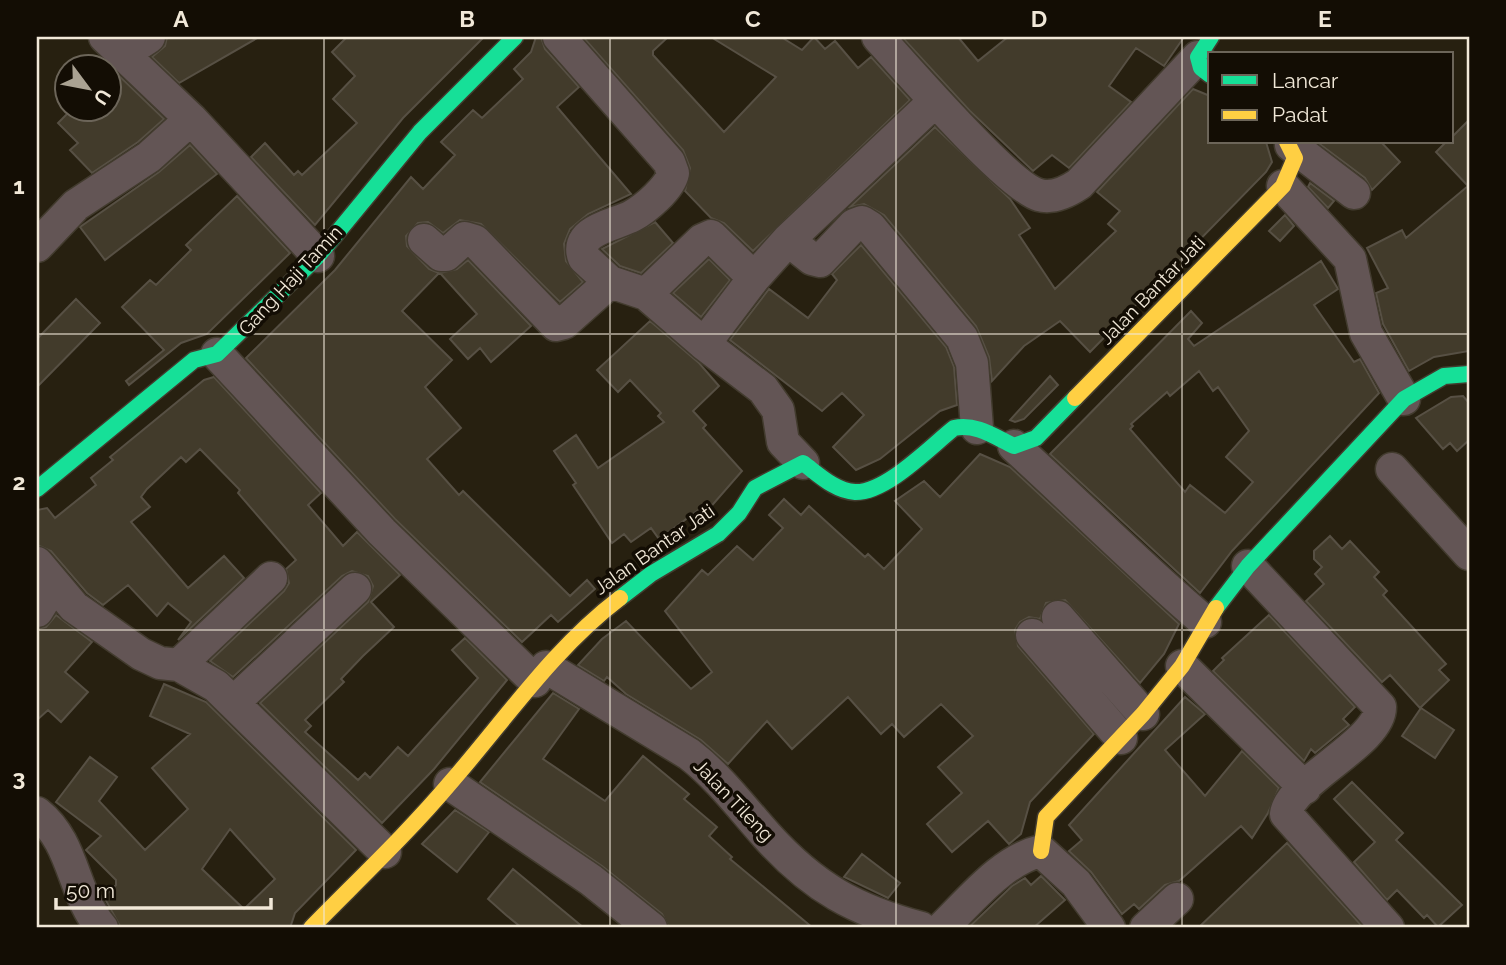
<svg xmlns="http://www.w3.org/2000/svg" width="1506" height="965" viewBox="0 0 1506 965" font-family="Raleway,sans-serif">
<rect width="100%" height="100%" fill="#272010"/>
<path fill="#423b2b" stroke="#575044" stroke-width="2" fill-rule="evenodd" d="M167,37H259L179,83L152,57L165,46Z
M347,37H484L403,118L315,225L251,157L265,143L294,175L298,171L302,175L357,123L333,99L355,76L332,52Z
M536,37H541L545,49L579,87L557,107L631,194L588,214L570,229L564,244L566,261L583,282L560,302L481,224L460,220L443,233L428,222L418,223L406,236L407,246L429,269L439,273L402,311L452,360L425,387L461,428L427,459L459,495L463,491L570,596L587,580L595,589L558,622L551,615L522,642L395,519L246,358L335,270L411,177L423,189L455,155L441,142L473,110L482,118L523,79L514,69L531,52Z
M583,37H668L653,51V55L724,132L776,77L711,37H781L802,50L814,37L825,49L835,41L858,68L871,57L910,100L753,251L724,223L711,218L685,191L690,168L683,150Z
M902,37H958L978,61L1008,37H1184L1164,66L1136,48L1109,86L1131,102L1069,168L1052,155L1033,171L970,111Z
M113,70L164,119L138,142L92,173L70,150L78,143L58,123L73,108H108V75Z
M1193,89L1210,96V142H1266L1272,162L1266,172L1090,352L1060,321L1024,346L992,381L989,357L976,326L884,215L864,204L850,207L935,127L1010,199L1030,228L1019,235L1055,289L1116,231L1108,224L1120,211L1097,192Z
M1469,120V351L1434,357L1409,371L1383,324L1376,293L1388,288L1367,248L1402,230L1406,238L1468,186L1436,152L1446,142H1452V137Z
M1317,142H1381L1400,162L1372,190L1365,178Z
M190,145L217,174L105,260L80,227L159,172Z
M1310,183L1334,201L1328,208L1308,187Z
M237,196L290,253L207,334L181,343L129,385L126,381L164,350L122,307L150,280L156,285L191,250L186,245Z
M1285,215L1294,226L1280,241L1269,231Z
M655,222L673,243L641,273L620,266L602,249Z
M861,245L946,347L954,367L957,405L940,411L880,459L856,470L833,447L864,415L842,393L822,411L730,340L769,289L808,318L837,280L832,274Z
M709,259L730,280L701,317L673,293Z
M468,260L531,326L491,362L480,348L468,359L450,339L477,314L440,273L457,269Z
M1321,261L1338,289L1314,305L1354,362L1360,359L1379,393L1232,551L1200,593L1050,454L1191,311L1202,323L1188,339L1194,346ZM1199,371L1213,391L1218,387L1249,431L1226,457L1253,482L1225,513L1190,485L1185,492L1130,429L1133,426L1131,424L1167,392L1170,396Z
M76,299L100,323L37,387V339Z
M650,321L699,363L719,386L693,411L706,425L703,428L742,471L708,510L704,506L659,539L651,528L631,542L624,534L612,543L573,485L576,483L554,451L576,435L598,468L664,422L658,416L661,413L630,380L618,392L597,370Z
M1050,376L1058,385L1024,419L1015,422L1010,420Z
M214,377L321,493L308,505L343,546L357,532L400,575L371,602L394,627L363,656L341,679L344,682L305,720L311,726L305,732L358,780L365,773L370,778L398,747L408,756L478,678L452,650L465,638L507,680L434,769L382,823L260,703L368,602L373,586L368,576L352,571L342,576L233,677L210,661L284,591L289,583L286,569L296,560L238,493L240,490L200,449L186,462L181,457L147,489L141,497L150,507L131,522L188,588L224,556L244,578L178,640L191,622L168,603L157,616L128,585L103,605L87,593L51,551L37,545V510L47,508L55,518L96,485L91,478L113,460L110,457L204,380Z
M1463,396L1469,403V440L1457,451L1450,443L1443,449L1416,418L1451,397Z
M980,454L1010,467L1179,624L1164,654L1140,683L1065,600L1046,603L1040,619L1029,617L1020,622L1015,630L1018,646L1094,734L1030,802L1021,834L1009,844L988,821L952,852L927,824L962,793L938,767L973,736L941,704L904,737L892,724L881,734L848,697L792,749L767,721L728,764L701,740L626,694L607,677L604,681L578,665L602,639L626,621L691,689L712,672L665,611L702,570L708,575L737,546L753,560L783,528L769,515L784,499L801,515L809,506L865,557L868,554L884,569L922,529L895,501L924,481L940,497Z
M1330,536L1342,549L1350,541L1379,572L1374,577L1387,591L1383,595L1446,664L1439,670L1449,680L1420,708L1390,675L1382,682L1306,601L1324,584L1315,574L1322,567L1314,559V551Z
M56,615L92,642L65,672L88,692L61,722L48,710L37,720V629L46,627Z
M1269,615L1355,707L1343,719L1349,725L1315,753L1311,749L1304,761L1213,671L1224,660L1222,658Z
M164,684L206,702L356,850L295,913L290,928H121L104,897L116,885V880L86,850L101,836L56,802L90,757L117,777L99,801L145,850L188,809L152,768L190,734L150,716ZM230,829L275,879L244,909L202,869Z
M553,693L579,709L543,759L605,801L643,756L689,794L684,799L717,827L709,836L732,857L730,859L813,928H669L662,914L602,866L480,782Z
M1185,697L1205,714L1165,750L1205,796L1242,751L1279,788L1268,813L1252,838L1241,826L1179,881L1165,885L1139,909L1134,904L1122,914L1091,872L1069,851L1082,840L1069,825Z
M1421,708L1454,730L1435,758L1402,736Z
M1352,782L1403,833L1396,840L1462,905L1438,927L1427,915L1424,918L1397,890L1387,900L1354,862L1375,842L1334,799Z
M455,810L489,832L457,872L422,844Z
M1287,843L1361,925L1357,928H1198Z
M862,854L900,883L888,898L844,877Z
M513,869L584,928H522L506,915L488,899Z
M1041,876L1065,900L1033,928H968L1012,886L1025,878L1031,885Z"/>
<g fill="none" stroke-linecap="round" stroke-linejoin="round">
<g stroke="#423b2e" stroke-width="35">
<path id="street" d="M105,37L191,119L318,256
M559,37L669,162L673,173C670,188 645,209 632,216C615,225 573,230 584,258L610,282L646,294L704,344L763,389L778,410L783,442L803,463
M878,37C904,66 1009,187 1039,195C1053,199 1067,192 1079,184L1198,57
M123,54L149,37
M1291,145L1354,193
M1283,186L1350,259L1366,333L1404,399
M424,240L441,255H446L465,238L475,241L556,325L564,323L610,282
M788,240L812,259L820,261L854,225L862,222L870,227L962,338L972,363L977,428
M37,246L76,205L149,157L191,119
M646,294L702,240L711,236L754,278
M704,344L754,278L788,240L935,101
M217,354L382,532L535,681
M1014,446C1078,504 1139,566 1205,622
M1392,469L1469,554
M37,563L74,607L141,654L160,663L179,665L216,686L385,852
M1248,566L1380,707C1381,742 1290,781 1286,814L1388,928
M37,611L53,585
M1058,617L1143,714
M1032,635L1121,738
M179,665L271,578
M1182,666L1305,788
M546,667L689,754C720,778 741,807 767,836C814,888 855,910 921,928
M234,702L355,589
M450,784L591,880L651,928
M37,813C75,843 72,894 102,928
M942,928C970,901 1002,860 1041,851L1076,883L1109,928
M1146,928L1177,899"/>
</g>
<g stroke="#423b2e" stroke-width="19">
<path id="fast" d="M1210,75L1201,68L1198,57L1211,37
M37,489L194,360L217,354L318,256L420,132L515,37
M620,598L651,574L718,534L739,513L755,488L803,463C818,474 835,491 855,492C886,493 930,447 954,428C976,423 995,437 1014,446L1036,438L1075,398
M1216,608L1248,566L1404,399L1444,376L1469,374"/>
</g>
<g stroke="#423b2e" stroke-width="19">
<path id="slow" d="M1075,398L1283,186L1295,158L1287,142
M1041,851L1046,817L1143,714L1182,666L1216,608
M311,928C358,880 408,833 451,782C506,719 553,649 620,598"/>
</g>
<use href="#street" stroke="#635555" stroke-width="32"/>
<use href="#fast" stroke="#16e098" stroke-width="16"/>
<use href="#slow" stroke="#ffcf43" stroke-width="16"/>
</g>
<path fill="none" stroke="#f1e8d8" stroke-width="2" stroke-opacity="0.55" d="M324,37V928M610,37V928M896,37V928M1182,37V928M37,334H1469M37,630H1469"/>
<g text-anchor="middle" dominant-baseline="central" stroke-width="7" stroke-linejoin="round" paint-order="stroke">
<g font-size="19" fill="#f1e8d8" stroke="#130d04">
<text transform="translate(290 280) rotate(-47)">Gang Haji Tamin</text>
<text transform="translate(1152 290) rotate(-46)">Jalan Bantar Jati</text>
<text transform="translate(654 549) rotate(-35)">Jalan Bantar Jati</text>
<text transform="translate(734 800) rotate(46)">Jalan Tileng</text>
</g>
</g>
<rect width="1506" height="965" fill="none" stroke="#130d04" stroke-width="77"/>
<rect x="1208" y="52" width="245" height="91" fill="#130d04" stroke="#6c6559" stroke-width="2"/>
<rect x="1222" y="75" width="35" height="10" fill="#16e098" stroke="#6c6559" stroke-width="2"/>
<text x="1272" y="88" font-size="21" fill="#f1e8d8">Lancar</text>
<rect x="1222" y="110" width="35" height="10" fill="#ffcf43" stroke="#6c6559" stroke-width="2"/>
<text x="1272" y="122" font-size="21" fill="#f1e8d8">Padat</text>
<g transform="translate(88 88) rotate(122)"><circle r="33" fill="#130d04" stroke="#6c6559" stroke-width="2"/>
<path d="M0-5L12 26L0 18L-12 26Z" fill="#aaa292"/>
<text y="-10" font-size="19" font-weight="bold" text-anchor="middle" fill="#f1e8d8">U</text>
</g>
<path d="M56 898v10h215v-10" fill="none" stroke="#f1e8d8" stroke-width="3.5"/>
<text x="66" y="898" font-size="21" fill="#f1e8d8" stroke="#130d04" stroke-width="5" paint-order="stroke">50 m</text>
<rect x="38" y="38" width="1430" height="888" fill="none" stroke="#f1e8d8" stroke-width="2.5"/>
<g font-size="23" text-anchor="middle" font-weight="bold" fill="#f1e8d8">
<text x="181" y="27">A</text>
<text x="467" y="27">B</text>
<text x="753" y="27">C</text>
<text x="1039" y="27">D</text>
<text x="1325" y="27">E</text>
<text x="19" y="194">1</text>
<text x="19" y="490">2</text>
<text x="19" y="786">3</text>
</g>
</svg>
